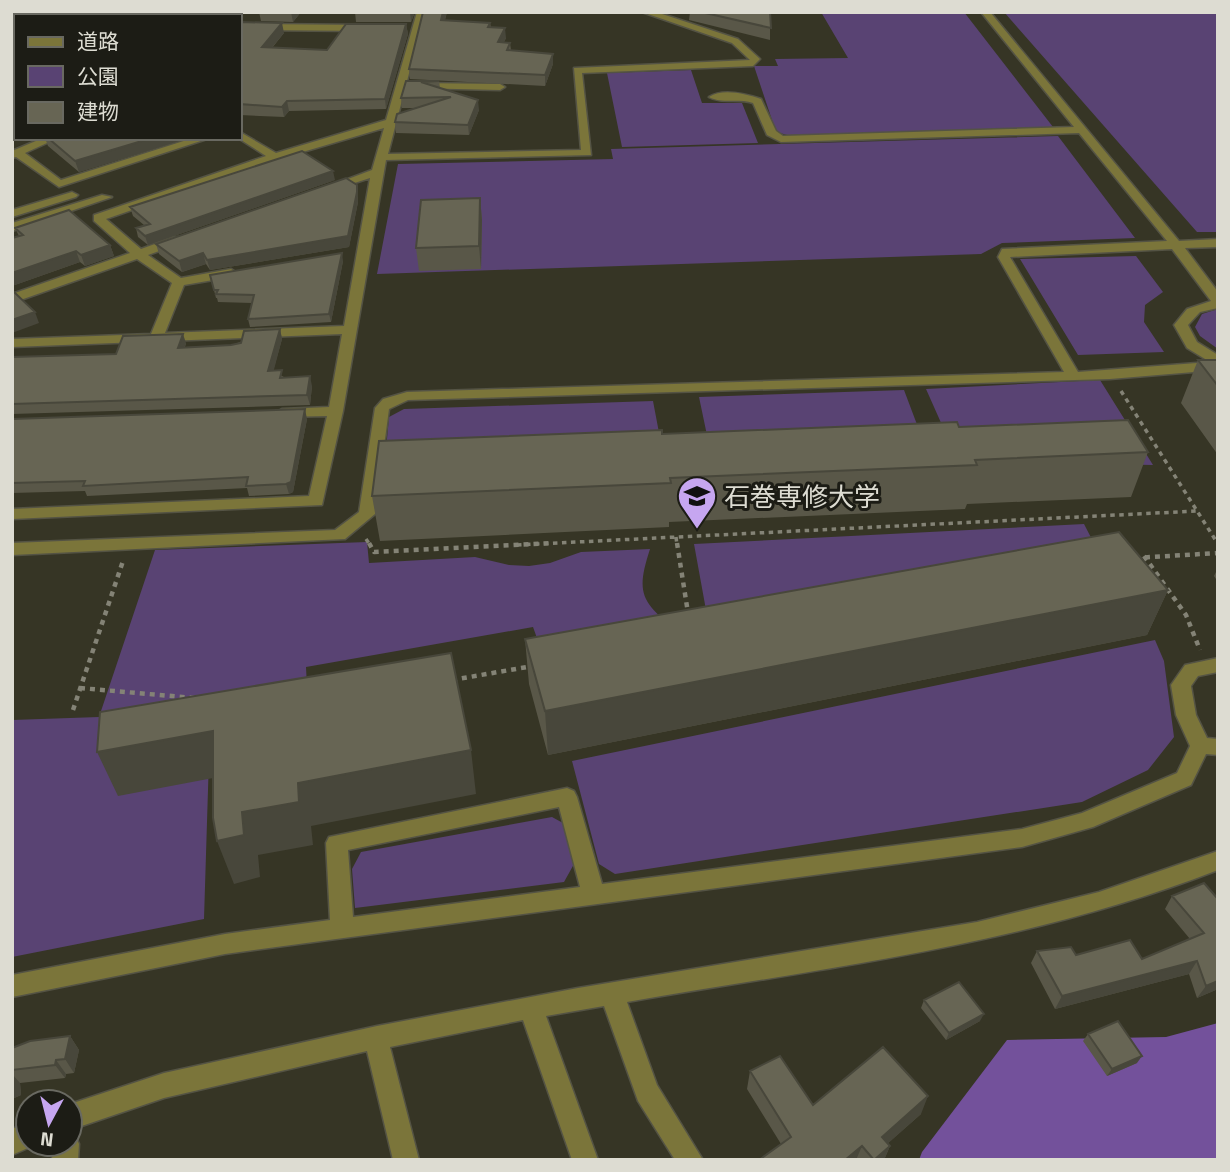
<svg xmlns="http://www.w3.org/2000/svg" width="1230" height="1172" viewBox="0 0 1230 1172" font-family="'Titillium Web','Noto Sans JP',sans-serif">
<rect width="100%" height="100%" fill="#363525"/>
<path fill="#594373" d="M821,12H964L1053,127L791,136L776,132L754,66H778L775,59L848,58Z
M1004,12H1218V232H1197Z
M691,70L702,103H742L758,143L622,147L607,73Z
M1058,136L1135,238L1002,243L981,254L377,274L398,164L613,159L611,149Z
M1136,256L1163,292L1145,305L1144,322L1164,352L1078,355L1020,259Z
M1218,309V349L1200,336L1195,327L1202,314Z
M1100,380L1153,465L958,461L926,389Z
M904,390L930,459L713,464L699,397Z
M653,401L664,459L384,471L389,417L404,409Z
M1084,524L1100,555L708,621L694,544Z
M367,542L369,563L475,557L509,565L529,566L550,563L581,552L650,549C635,595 642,602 678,632L542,652L533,627L306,667L308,707L210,725L204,919L12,957V720L99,717L155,550Z
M1155,640L1164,661L1174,737L1148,770L1082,802L615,874L599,864L572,761Z
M552,817L563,823L574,864L564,882L355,908L352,869L361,852Z"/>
<path fill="#73519b" d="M1218,1023V1160H919L922,1152L1007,1040L1166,1037Z"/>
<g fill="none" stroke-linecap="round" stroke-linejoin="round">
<g stroke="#545344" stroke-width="3">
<path id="minor" d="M158,12H181L170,16H147Z
M417,12H425L388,154L581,150L574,68L750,60L732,43L642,12H656L738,39L760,59L753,66L582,73L591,155L386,160L343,411L322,505L12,519V509L309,496L327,416L282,417L275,413L282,409L329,407L342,334L12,347V339L151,334L172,283L137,259L12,303V294L130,253L94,221V215L266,156L238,138L240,132L276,153L386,120ZM384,128L372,170L324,188L330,191L370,178L344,326L165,333L184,285L231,277L237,273L231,269L181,278L148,255L182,243V237H174L141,249L106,219L279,159Z
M981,12H990L1179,241L1218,239V247L1185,248L1218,292V308L1200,312L1188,325L1197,342L1218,355V370L1110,379L408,400L389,409L375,514L345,539L12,555V543L335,530L359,512L375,408L383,399L407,392L1064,372L998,257L1002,249L1167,241L1079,133L781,142L767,135L753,103C739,98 721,104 709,97C723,88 746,94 761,99L776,131L783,136L1074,127ZM1172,249L1211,301L1187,309L1174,325L1187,348L1210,362L1078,372L1010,257Z
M240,24L367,25L372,28L367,31L240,30Z
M16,27V33L12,34V28Z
M416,83L500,84L505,87L500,90L412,88V84Z
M43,138H58L25,153L61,180L193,138H210L59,187L16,157L12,158V151Z
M72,192L78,195L76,197L12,217V210Z
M102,195L112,197L12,231V223Z
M1218,658V672L1198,676L1191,686L1196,715L1207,738L1218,739V755L1206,754L1191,785L1093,827L1022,847L225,954L12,997V975L225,934L330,920L326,843L329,837L567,788L574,791L577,797L602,884L1022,829L1082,813L1177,773L1190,746L1176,715L1171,685L1185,665ZM559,807L580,887L353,917L348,850Z
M1218,851V870C1025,945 829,967 627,1002L657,1085L703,1160H675L638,1101L604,1006L546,1016L598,1160H572L523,1020L390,1047L419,1160H393L367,1051L164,1098L70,1130V1104L164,1073L377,1026L578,988L977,922L1099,892Z
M28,1122V1144H37L12,1155V1129Z
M70,1133L75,1135L79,1144L78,1160H52L53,1144H70Z"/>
</g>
<path stroke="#848376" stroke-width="3.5" stroke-dasharray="4.5 4.5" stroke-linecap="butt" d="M1121,391L1218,544
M676,537L677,545
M366,539L370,545
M517,545L1197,511"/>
<path stroke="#848376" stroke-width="4.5" stroke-dasharray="5 5" stroke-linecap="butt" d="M369,543L374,552L553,543
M677,543L688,613
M1144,556L1186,615L1200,650
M1135,558L1218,553
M452,680L533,666
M80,688L194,698
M73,710L123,561"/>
<use href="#minor" fill="#7b753a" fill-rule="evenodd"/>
</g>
<path fill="#595748" d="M259,12H301L293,22L261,21Z
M355,12H415L411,22H356Z
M423,12H447L445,20L490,23L491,27L506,38L504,42L510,43L511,50L553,54V64L545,86L410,79L409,69Z
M690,12H770V40L689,20Z
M240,22L284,33L272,48L327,50L406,24L408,34L386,109L289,111L284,117L240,115Z
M12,56H16V119L12,116V81H15V80H12Z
M406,81H439L440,88L479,110L469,135L396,133L395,122L416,108H402L401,98Z
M45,138H189L79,172L48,146Z
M335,180L148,245L138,237L136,228L144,225L133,216L130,207Z
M357,185L358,202L349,247L210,270L206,264L182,272L159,254L156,244Z
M480,198L482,220L481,269L419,271L416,248Z
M15,228L110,245L114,256L85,266L80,262L12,286V238L19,236Z
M343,261L331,322L250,327L248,319L252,303L218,302L217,298H216L210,275Z
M280,329L282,339L273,371L284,377L312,386L310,405L12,414V357L116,354L186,343L185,347L231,345Z
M1198,360H1218V455L1181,403Z
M12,419H307L293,492L289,494L249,496L247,488L87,496L85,491L12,493Z
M959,427L1148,452L1131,497L967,504L965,509L669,522V527L380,541L372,496L662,434Z
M1218,568V582L1214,576Z
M1168,590L1147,635L548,755L529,684L525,639Z
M1172,896L1218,899V989L1197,998L1189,974L1055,1009L1031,963L1037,951L1076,955L1142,959L1190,939L1165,909Z
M924,1000L980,1021L946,1040L921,1008Z
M1088,1034L1137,1063L1107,1076L1083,1041Z
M70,1036L79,1050L74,1073L66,1074L65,1078L20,1083L21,1095L12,1099V1048Z
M750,1071L813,1105L921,1114L888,1143L890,1146L884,1160H759L781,1144L747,1089Z"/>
<path fill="#48473b" d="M291,12H301L293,22Z
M410,12H415L411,22Z
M443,12H447L442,30L441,20Z
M282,23L284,33L264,57L262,47Z
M406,24L408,34L386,109L385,99Z
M505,28L506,38L499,52L498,42Z
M553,54V64L545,86V75Z
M12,69H14L16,79L12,80Z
M478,100L479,110L469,135L468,125Z
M287,101L289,111L284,117L282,107Z
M152,138H189L79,172L75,161Z
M333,171L335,180L148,245L145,236Z
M357,185L358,202L349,247L210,270L207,260Z
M480,198L482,220L481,269L479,246Z
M110,245L114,256L85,266L81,255Z
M76,251L80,262L12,286V273Z
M203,253L206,264L182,272L179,261Z
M342,253L343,261L331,322L329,314Z
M35,312L39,323L12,333V320Z
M280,329L282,339L271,381L268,371Z
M183,334L186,343L181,357L178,348Z
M310,376L312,386L310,405L307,395Z
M305,409L307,419L293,492L289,494L286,484Z
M1168,590L1147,635L548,755L545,711Z
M213,731L229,775L118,796L97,752Z
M471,750L476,794L311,826L313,845L258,855L260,877L234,884L217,841L242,812L298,783Z
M1197,961L1189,974L1055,1009L1062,996Z
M1218,981V989L1197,998L1206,986Z
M984,1014L980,1021L946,1040L949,1033Z
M70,1036L79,1050L74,1073L65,1059Z
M1142,1056L1137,1063L1107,1076L1112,1069Z
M56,1060L66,1074L65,1078L55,1065Z
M12,1074L20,1083L21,1095L12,1099Z
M928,1096L921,1114L876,1154L882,1137Z
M862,1146L856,1160H845Z
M890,1146L884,1160H874Z"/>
<path fill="#676554" stroke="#48473b" stroke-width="2" d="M162,12H194L192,16H159Z
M423,12H443L441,20L490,23L488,27L505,28L498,42L510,43L507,50L553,54L545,75L409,69Z
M701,12H770L771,28Z
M240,22L282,23L262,47L327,50L346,24H406L385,99L287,101L282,107L240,104Z
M12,56H16V112L12,109V81H15L14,69H12Z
M406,81H439L421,82L478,100L468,125L395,122L397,114L451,97L401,98Z
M48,138H152L75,161Z
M302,151L333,171L145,236L136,228L150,224L130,207Z
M346,178L357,185V192L348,236L207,260L203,253L179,261L156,244Z
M480,198L479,246L416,248L421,200Z
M69,210L110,245L81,255L76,251L12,273V238L23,235L15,228Z
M342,253L329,314L248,319L254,295L216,294L218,290H214L210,275Z
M12,292H14L35,312L12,320Z
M280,329L268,371L282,370L280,378L310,376L307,395L12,404V357L116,354L123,336L183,334L178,348L231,345L241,343L244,331Z
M1198,360H1218V386Z
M305,409L291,482L286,484L246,486L248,477L83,486L85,481L12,483V419Z
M1128,420L1148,452L975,460L977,465L670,478L671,483L372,496L379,441L662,430V434L957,422L959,427Z
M1119,532L1168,590L545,711L525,639Z
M451,653L471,750L298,783L299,802L242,812L244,835L217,841L213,818V731L97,752L100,712Z
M1204,883L1218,899V981L1206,986L1197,961L1062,996L1037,951L1071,947L1076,955L1130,940L1142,959L1204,933L1172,896Z
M959,982L984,1014L949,1033L924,1000Z
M1118,1021L1142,1056L1112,1069L1088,1034Z
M70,1036L65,1059L56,1060L55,1065L12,1070V1048L30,1041Z
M883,1047L928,1096L882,1137L890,1146L874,1160L862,1146L845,1160H759L791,1137L750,1071L780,1056L813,1105Z"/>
<defs>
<g id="university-pin" transform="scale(2.0125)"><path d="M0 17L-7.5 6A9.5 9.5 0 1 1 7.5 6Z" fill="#c6a6f0" stroke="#1c1c15"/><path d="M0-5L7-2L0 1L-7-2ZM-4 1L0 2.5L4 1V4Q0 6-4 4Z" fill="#111"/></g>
</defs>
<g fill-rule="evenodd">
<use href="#university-pin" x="697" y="496"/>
</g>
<g text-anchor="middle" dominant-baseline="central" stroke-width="6" stroke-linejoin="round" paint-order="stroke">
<g font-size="26" fill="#dddcd2" stroke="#1c1c15" text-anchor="start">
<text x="724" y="496">石巻専修大学</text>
</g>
</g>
<rect width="1230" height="1172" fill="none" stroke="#dddcd2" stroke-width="28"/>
<rect x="14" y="14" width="228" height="126" fill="#1c1c15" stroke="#696961" stroke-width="2"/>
<rect x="28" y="37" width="35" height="10" fill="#7b753a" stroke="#696961" stroke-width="2"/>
<text x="77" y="49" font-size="21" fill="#dddcd2">道路</text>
<rect x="28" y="66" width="35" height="21" fill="#594373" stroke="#696961" stroke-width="2"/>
<text x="77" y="84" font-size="21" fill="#dddcd2">公園</text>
<rect x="28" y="102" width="35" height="21" fill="#676554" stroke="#696961" stroke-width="2"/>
<text x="77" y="119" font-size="21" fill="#dddcd2">建物</text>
<g transform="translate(49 1123) rotate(187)"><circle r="33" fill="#1c1c15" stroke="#696961" stroke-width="2"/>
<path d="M0-5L12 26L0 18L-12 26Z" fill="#c6a6f0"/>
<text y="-10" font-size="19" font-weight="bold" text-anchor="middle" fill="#dddcd2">N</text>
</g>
</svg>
